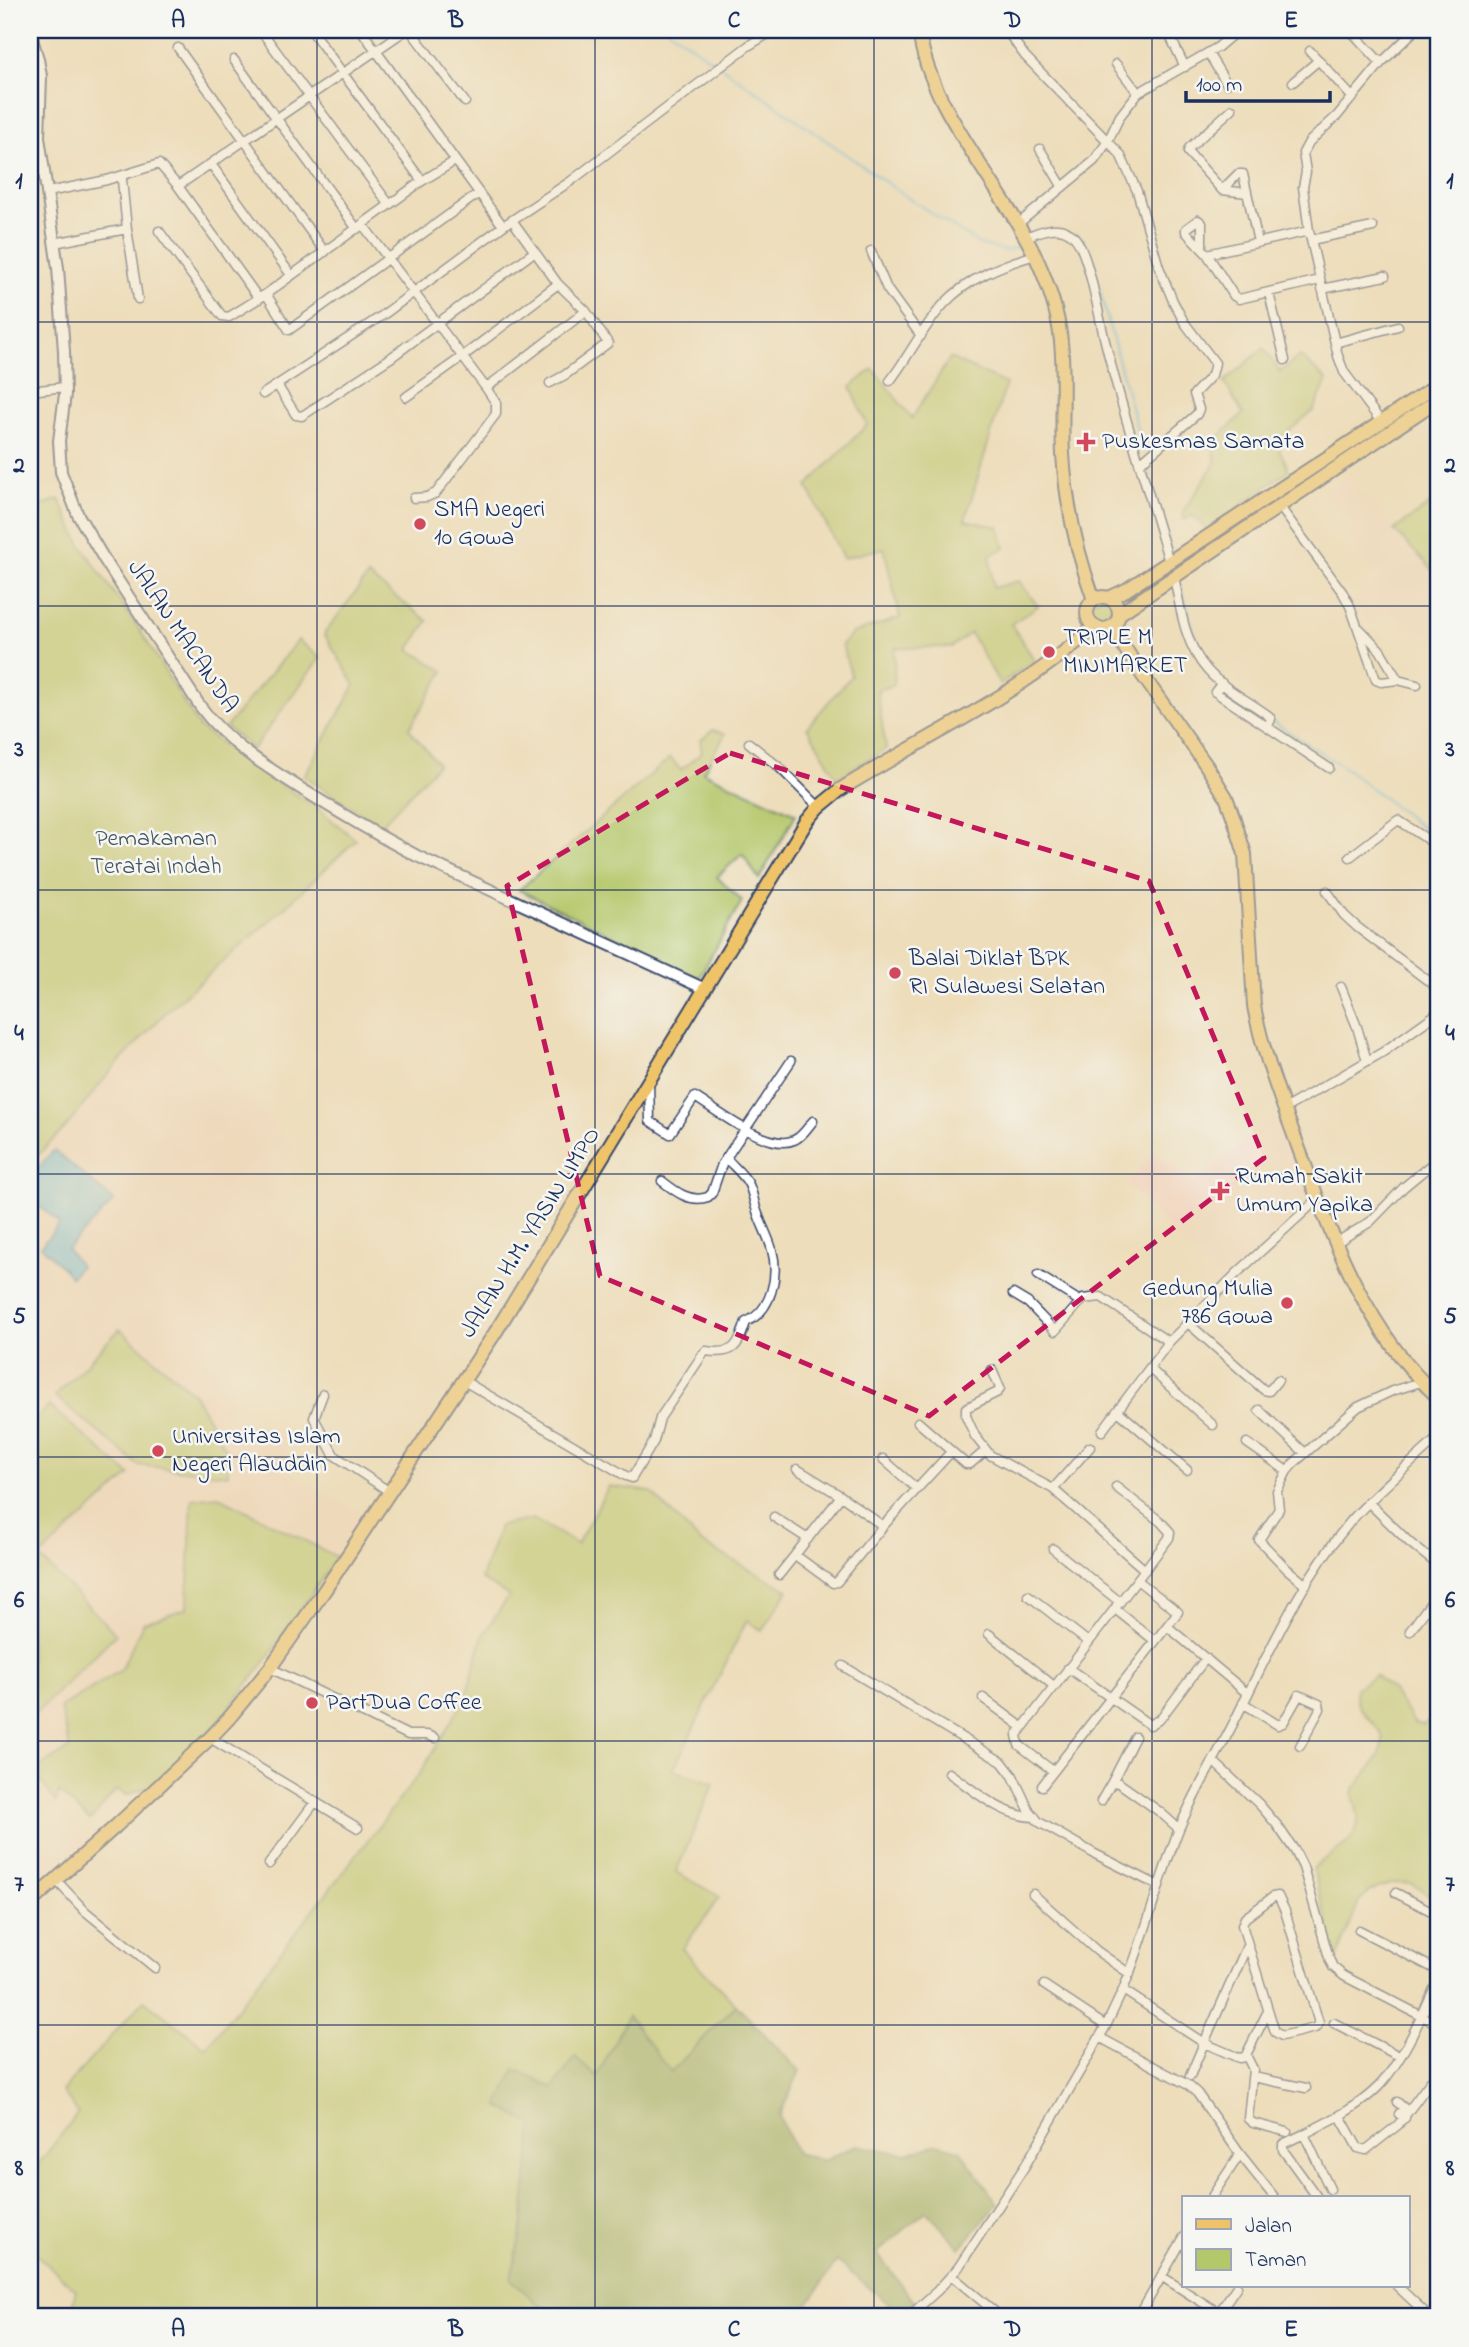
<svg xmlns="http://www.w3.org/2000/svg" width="1469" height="2347" viewBox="0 0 1469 2347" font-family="'Indie Flower',sans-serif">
<rect width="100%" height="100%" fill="#f6f6f2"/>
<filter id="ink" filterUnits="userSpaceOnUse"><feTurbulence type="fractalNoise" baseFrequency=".0143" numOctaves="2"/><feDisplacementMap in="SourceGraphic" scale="14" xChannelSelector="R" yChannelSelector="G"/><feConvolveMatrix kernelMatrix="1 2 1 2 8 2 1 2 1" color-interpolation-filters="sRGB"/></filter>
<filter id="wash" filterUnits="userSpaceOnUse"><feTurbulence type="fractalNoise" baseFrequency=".00686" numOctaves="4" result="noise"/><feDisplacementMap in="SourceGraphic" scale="28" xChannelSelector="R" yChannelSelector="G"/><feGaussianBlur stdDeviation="1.57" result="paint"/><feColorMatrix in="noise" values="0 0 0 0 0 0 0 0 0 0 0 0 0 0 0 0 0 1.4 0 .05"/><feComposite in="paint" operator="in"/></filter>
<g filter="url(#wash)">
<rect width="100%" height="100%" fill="#edddba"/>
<path fill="#f1d5bd" d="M1348,477L1439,577V634L1429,635L1387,611L1371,624L1357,601L1381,579L1345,535L1352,527L1323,493Z
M167,1011L293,1145L268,1205L270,1211L307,1243L238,1345L252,1352L223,1416L289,1431L285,1471L362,1515L337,1557L218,1497L192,1500L187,1608L143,1623L121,1670L61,1708L70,1748L33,1771L89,1843L30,1892V1163L66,1127L110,1072Z
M1276,1111L1311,1198L1222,1283L1126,1184L1155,1152L1194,1184Z"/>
<path fill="#b5c76b" stroke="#687b64" stroke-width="2" d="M1264,348L1280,372L1300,356L1327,380L1314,410L1276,442L1289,470L1207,529L1192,515L1185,520L1182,513L1216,462L1212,443L1243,414L1224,382Z
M950,358L1006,384L965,520L999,527L1005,548L990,555L993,588L1019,581L1038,606L1011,624L1035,661L1000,684L970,633L952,647L895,648L894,685L877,690L886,749L837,778L807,727L851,676L842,644L853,633L900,618L884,548L843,558L807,486L867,425L851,387L873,369L912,418Z
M1439,498V577L1394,530Z
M59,499L81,545L143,635L199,727L257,770L315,806L356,840L284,908L167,1011L110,1072L66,1127L30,1163V510Z
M368,576L428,621L409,649L444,671L409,729L438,764L380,826L304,776L355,685L324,634Z
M1087 613a16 16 0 1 1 32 0a16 16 0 1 1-32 0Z
M298,640L320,658L253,749L226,727Z
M713,730L725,734L703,772L796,814L759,879L742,854L717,877L742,901L699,978L519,890L670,758L681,770L702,752L700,741Z
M120,1329L194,1394L227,1452L228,1475L138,1465L55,1396Z
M49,1406L130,1475L39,1557L116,1634L30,1719V1425Z
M609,1486L651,1492L701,1543L788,1590L762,1631L747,1620L673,1770L714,1783L676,1872L720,1897L682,1949L736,2005L671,2072L596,2076L498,2106L533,2125L522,2227L512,2279L547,2313L545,2317H69L76,2290L30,2249V2175L78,2113L62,2091L144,2000L206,2048L420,1773L465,1699L483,1635L509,1596L481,1579L499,1526L533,1519L577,1544Z
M218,1496L337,1557L264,1663L216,1725L154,1785L127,1795L116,1790L90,1821L59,1792L56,1802L33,1771L70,1748L60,1708L121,1670L143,1623L187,1608L192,1499Z
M1375,1675L1393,1691L1414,1723L1423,1725L1439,1714V1901L1412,1884L1394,1883L1370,1891L1359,1901L1337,1959L1313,1869C1326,1854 1358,1845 1358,1820C1359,1811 1353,1801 1353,1792C1361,1777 1375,1767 1381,1751C1392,1722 1352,1722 1356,1688Z"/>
<path fill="#90ac5f" stroke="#566e5e" stroke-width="2" d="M736,2005L800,2071L779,2116L796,2153L824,2161L856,2145L907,2154L936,2144L960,2150L998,2204L960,2248L926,2211L877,2253L919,2308L897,2311L837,2261L799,2317H545L547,2313L511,2279L522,2227L533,2125L498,2106L515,2069L553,2088L575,2057L597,2076L628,2016L671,2072Z"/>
<path fill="#5eb7dc" stroke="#3c739d" stroke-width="2" d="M54,1150L114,1201L67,1249L80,1266L71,1277L41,1246L60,1223L30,1199V1177Z"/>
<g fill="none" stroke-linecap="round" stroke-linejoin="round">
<path stroke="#5eb7dc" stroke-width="2.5" d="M669,30L907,197L979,244L1006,251L1023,245
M1076,234L1082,238L1092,262L1143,451
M1033,240L1049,233
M1147,467L1172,555
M1178,578L1201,656
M1273,722L1348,770L1439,841"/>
</g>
</g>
<g filter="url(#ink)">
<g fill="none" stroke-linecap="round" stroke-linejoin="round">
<g stroke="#3a496c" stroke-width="11">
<path id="minor" d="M311,30L422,181
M361,30L503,226L571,181L748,46L774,30
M410,30L465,102
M1006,30L1025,56L1120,154L1137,191L1159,267L1173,301L1184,322L1215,363L1212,375L1194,394L1199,409L1197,414L1140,463
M1167,30L1185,67
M1350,30L1381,63L1412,33V30
M262,32L389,204
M178,48L325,252
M1310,51L1353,98
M1208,53L1227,84
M234,60L357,229
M1381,63L1337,116L1309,142L1303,153L1306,172L1303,187L1309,231L1338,356L1344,372L1382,423
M1116,64L1138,93
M1293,82L1319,60
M1232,109L1189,148L1188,152L1222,190L1238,174H1243L1258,242
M1040,149L1062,186
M211,164L291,275
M122,180L127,229L138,299
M178,186L406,30
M1222,190L1247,193
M48,192L107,180L159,164L178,186L259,299
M512,220L558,284L586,311L608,343L565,375L550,383
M1018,224L1094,161L1108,141L1120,116L1138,93L1218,47L1238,30
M363,225L486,388L496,403V414L436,493L427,497L414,498
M159,231L222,316L229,317L266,294L422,181L455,161
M1309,231L1207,254L1234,296L1239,299L1320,280
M1026,237C1042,230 1062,222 1075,238C1089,254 1099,318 1105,341C1123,415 1148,489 1169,562
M1311,240L1373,227
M54,243L127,229
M1202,247V223L1198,220L1186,229V232L1207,254
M871,251L887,289L921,336
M1322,289L1385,276
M1269,293L1285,360
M266,294L289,330L479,193
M1335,343L1398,326
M890,381C909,356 923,327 944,304C968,278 1002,265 1035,255
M277,385L296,415L302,416L389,359L534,252
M486,388L586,311
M30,391L65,387
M263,394L383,315L503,226
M406,397L462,357L558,284
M1280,507L1343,593L1350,606L1376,680L1381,682L1398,680L1417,685
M1174,576C1180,608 1185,646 1208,671C1225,690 1249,701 1269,716L1271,719L1268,726
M1360,629L1380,650L1398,680
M1222,683L1215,692L1329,768
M749,743L779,767L819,807
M1350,857L1398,820L1439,847
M1327,891L1344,915L1357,927L1439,989
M1341,987L1357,1027L1367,1061
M649,1082L650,1121L670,1134L695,1097C716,1110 769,1152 794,1140C802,1137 808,1127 813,1121
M1284,1109L1383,1052L1439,1012
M662,1181C676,1192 690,1203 708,1197L712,1193L722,1164L791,1061
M1337,1242L1370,1222L1404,1187L1439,1158
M1038,1275L1081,1302
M1013,1294L1028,1303L1055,1331L1083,1299L1101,1297L1169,1342
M1188,1323L1264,1390L1269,1391L1278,1380
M1150,1369L1213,1425
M992,1370L1000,1388L998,1392L966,1408V1416L975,1436L990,1455L1053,1489L1145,1570
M464,1381L626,1476L632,1478L654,1441L660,1418L703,1354L706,1351C734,1355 738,1347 746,1322C772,1311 779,1275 772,1250C769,1238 762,1226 758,1214C754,1205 753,1191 748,1183C743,1174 733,1166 726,1158
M323,1394L314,1418L334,1455L390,1492
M1259,1410L1305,1453
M1118,1411L1187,1470
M918,1422L966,1464H970L985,1451
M1102,1431L1169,1342L1236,1274L1318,1199
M1247,1443L1287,1471
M883,1459L917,1489
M1116,1487L1161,1522L1170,1532L1169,1538L1137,1580L1178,1612L1167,1626L1248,1694
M1053,1489L1090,1447
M841,1496L883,1526
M1368,1502L1409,1542L1439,1566
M774,1517L808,1539
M1053,1549L1120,1602
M795,1555L841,1496L797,1469
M779,1575L795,1555L833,1583L837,1582L883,1526L951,1452
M1306,1585L1287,1569L1259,1540L1279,1509L1277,1491L1287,1471L1294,1463L1358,1407L1392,1391L1421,1382
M1028,1595L1088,1642
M1115,1609L1155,1641
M1410,1631L1439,1592
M989,1634L1054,1686
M843,1666L1002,1762L1013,1776L1030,1812L1039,1822L1093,1853L1159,1886
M270,1668L408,1735H427L435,1738
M1068,1668L1150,1725L1160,1719L1206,1658
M983,1698L1022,1727
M1243,1703L1278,1725L1283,1723L1299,1695L1319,1704L1320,1709L1300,1746
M210,1738L358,1828
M1213,1761L1259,1804L1277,1825L1295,1851L1303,1867L1330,1961L1333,1967L1344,1976L1439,2025
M1053,1771L1019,1745L1017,1735L1137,1580
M949,1773C974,1790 1002,1817 1035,1817
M1112,1782L1135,1737
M1042,1786L1167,1626
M1101,1801L1112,1782L1119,1783L1160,1812L1179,1829
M269,1864L315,1802
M57,1881L85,1911L155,1968
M1396,1893L1439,1915
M1033,1894L1097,1951L1130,1974
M1278,1896L1285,1911L1319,2023L1315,2028L1282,2036L1275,2032L1242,1925L1245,1918L1273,1897Z
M1359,1930L1439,1971
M1247,1946L1204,2043L1123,1990C1145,1937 1158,1882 1179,1829C1195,1791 1217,1756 1235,1720C1269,1652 1301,1580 1350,1522C1377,1491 1409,1465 1439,1437
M1044,1985L1106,2026
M1334,2023L1399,2056
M1099,2037L1188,2085L1197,2093L1240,2154L1275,2198
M1246,2055L1253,2069L1248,2119L1253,2123L1287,2132
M1190,2076L1204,2043L1239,2058L1245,2057L1268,2011
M1253,2077L1306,2088
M1397,2102L1404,2108L1399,2114L1405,2118
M1340,2116L1358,2148L1366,2150L1398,2125L1439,2070
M1304,2134L1283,2144V2150L1317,2197
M1330,2189L1304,2134C1330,2121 1357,2108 1378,2087C1403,2061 1424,2011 1439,1978
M1211,2198L1240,2154
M952,2276L1001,2317
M1161,2276L1219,2313
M1397,2286L1430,2317
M908,2317L937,2291L958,2268L1025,2166L1106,2026L1123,1990
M1145,2317L1143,2309L1184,2237
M1216,2317L1237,2286"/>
</g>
<g stroke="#3a496c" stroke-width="14">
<path id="tertiary" d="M30,32L38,59L41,76L39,137L58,268L64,351L65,394L59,441L61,472L78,515L104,559L200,706C226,742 262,764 300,788C338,812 377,835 417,856L705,989"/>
</g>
<g stroke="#3a496c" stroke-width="16">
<path id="primary" d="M919,30C928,112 1010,193 1042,271C1051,293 1059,318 1061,342C1065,379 1061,417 1063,454C1066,505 1077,553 1094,600
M1087 613a16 16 0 1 1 32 0a16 16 0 1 1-32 0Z
M1109,598L1126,590L1169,562L1439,384
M1119,614L1439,399
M1112,627L1136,666L1206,765L1226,797L1233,816L1245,854L1254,1006C1263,1055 1282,1102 1299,1149C1332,1238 1367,1333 1439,1398
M30,1903L116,1826L210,1738L230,1717L270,1668L324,1591L495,1333L807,821L819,807L841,789C925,737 1021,694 1094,627"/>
</g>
<use href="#minor" stroke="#fff" stroke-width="8"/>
<use href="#tertiary" stroke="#fff" stroke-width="10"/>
<use href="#primary" stroke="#efc469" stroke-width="12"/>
</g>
</g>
<path d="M0 0H1469V2347H0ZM730,753L1149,881L1264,1158L929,1416L600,1276L507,886Z" fill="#edddba" fill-opacity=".55" fill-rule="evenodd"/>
<path fill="none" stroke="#c2185b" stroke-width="5" stroke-dasharray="14 9" stroke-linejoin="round" d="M730,753L1149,881L1264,1158L929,1416L600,1276L507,886Z"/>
<path fill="none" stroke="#1b2f5e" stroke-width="2" stroke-opacity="0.55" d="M317,30V2317M595,30V2317M874,30V2317M1152,30V2317M30,322H1439M30,606H1439M30,890H1439M30,1174H1439M30,1457H1439M30,1741H1439M30,2025H1439"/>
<g fill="#d1495b" stroke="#f6f6f2" stroke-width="2.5">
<path d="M1082.5 431.5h7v7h7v7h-7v7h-7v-7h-7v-7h7z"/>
<circle cx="420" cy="524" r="7"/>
<circle cx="1049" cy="652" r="7"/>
<circle cx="895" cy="973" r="7"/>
<path d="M1216.5 1180.5h7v7h7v7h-7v7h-7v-7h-7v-7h7z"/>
<circle cx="1287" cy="1303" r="7"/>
<circle cx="158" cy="1451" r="7"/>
<circle cx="312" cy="1703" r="7"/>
</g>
<g text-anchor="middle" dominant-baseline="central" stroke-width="5" stroke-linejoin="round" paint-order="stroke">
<g font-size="24" fill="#1b2f5e" stroke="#f6f6f2" text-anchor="start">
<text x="1102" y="442">Puskesmas Samata</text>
<text x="434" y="510">SMA Negeri<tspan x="434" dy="28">10 Gowa</tspan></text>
<text x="1063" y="638">TRIPLE M<tspan x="1063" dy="28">MINIMARKET</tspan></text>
<text x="909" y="959">Balai Diklat BPK<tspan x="909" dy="28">RI Sulawesi Selatan</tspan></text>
<text x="1236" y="1177">Rumah Sakit<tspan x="1236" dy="28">Umum Yapika</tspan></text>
<text x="1273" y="1289" text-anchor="end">Gedung Mulia<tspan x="1273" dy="28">786 Gowa</tspan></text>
<text x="172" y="1437">Universitas Islam<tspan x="172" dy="28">Negeri Alauddin</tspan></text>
<text x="326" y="1703">PartDua Coffee</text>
</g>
<g font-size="24" fill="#1b2f5e" stroke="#f6f6f2">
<text transform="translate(182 637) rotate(56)">JALAN MACANDA</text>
<text transform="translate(531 1233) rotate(-58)">JALAN H.M. YASIN LIMPO</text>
</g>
<g font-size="24" fill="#425561" stroke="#f6f6f2">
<text x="156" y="839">Pemakaman<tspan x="156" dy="28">Teratai Indah</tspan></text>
</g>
</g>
<rect width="1469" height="2347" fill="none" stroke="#f6f6f2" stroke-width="77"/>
<rect x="1182" y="2196" width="228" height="91" fill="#f6f6f2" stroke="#9ea6b7" stroke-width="2"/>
<rect x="1196" y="2219" width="35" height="10" fill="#efc469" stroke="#9ea6b7" stroke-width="2"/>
<text x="1245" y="2232" font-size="21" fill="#1b2f5e">Jalan</text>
<rect x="1196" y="2249" width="35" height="21" fill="#b5c76b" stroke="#9ea6b7" stroke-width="2"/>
<text x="1245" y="2266" font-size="21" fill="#1b2f5e">Taman</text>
<path d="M1186 91v10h144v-10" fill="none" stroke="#1b2f5e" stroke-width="3.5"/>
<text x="1196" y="91" font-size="21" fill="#1b2f5e" stroke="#f6f6f2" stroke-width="5" paint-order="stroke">100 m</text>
<rect x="38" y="38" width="1392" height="2270" fill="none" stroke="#1b2f5e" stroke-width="2.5"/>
<g font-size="23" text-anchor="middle" font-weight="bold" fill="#1b2f5e">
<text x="178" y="27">A</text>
<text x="456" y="27">B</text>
<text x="734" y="27">C</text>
<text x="1013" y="27">D</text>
<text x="1291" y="27">E</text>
<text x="19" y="188">1</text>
<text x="1450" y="188">1</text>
<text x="19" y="472">2</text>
<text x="1450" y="472">2</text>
<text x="19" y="756">3</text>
<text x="1450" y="756">3</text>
<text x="19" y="1040">4</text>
<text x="1450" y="1040">4</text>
<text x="19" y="1323">5</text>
<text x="1450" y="1323">5</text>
<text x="19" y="1607">6</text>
<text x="1450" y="1607">6</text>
<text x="19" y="1891">7</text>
<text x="1450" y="1891">7</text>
<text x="19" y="2175">8</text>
<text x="1450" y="2175">8</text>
<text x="178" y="2336">A</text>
<text x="456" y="2336">B</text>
<text x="734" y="2336">C</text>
<text x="1013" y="2336">D</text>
<text x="1291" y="2336">E</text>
</g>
</svg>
